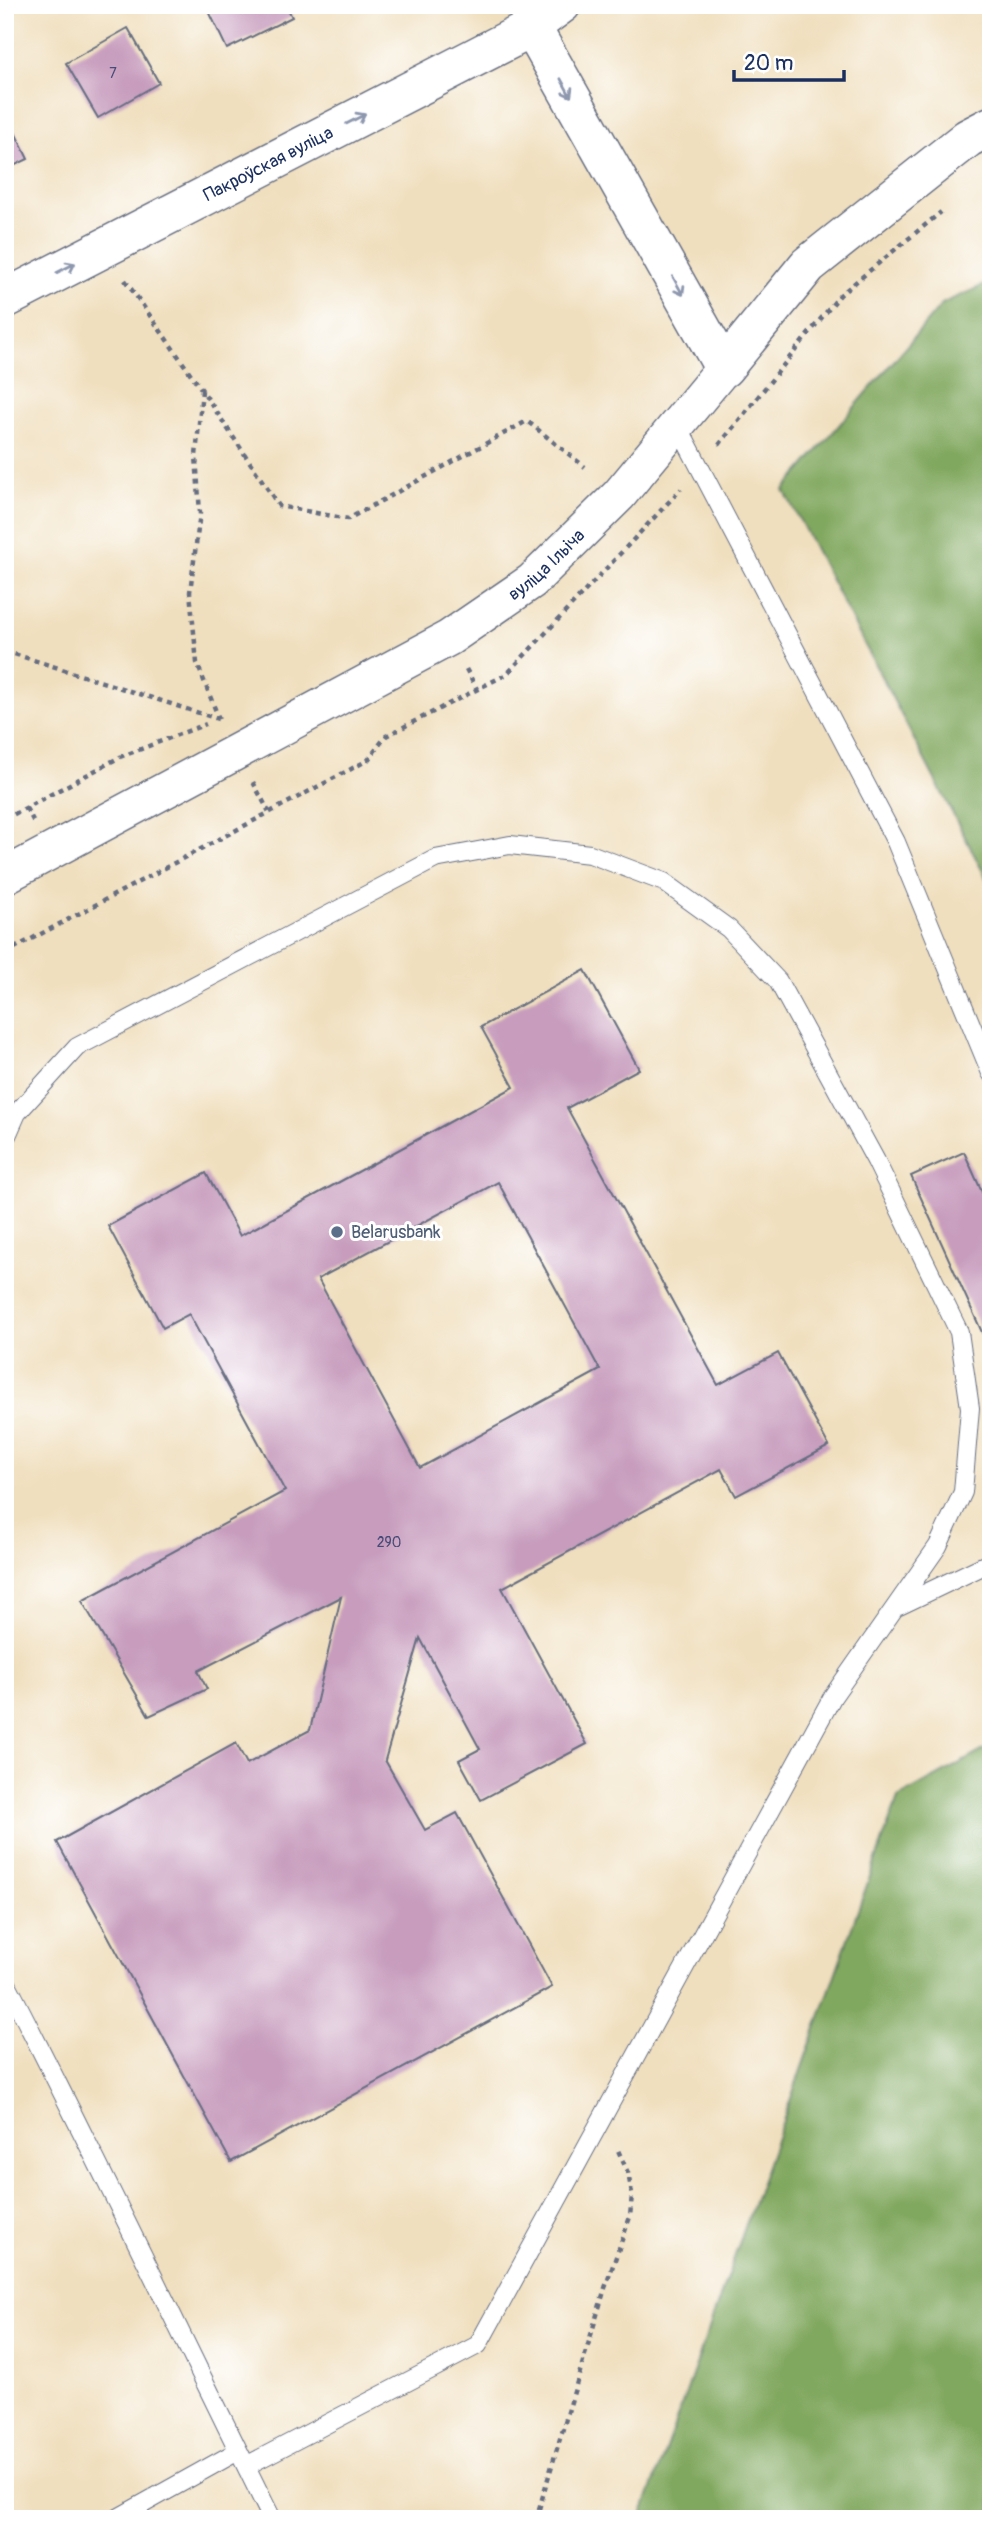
<svg xmlns="http://www.w3.org/2000/svg" width="996" height="2524" viewBox="0 0 996 2524" font-family="Pangolin,sans-serif">
<rect width="100%" height="100%" fill="#fff"/>
<filter id="ink" filterUnits="userSpaceOnUse"><feTurbulence type="fractalNoise" baseFrequency=".0143" numOctaves="2"/><feDisplacementMap in="SourceGraphic" scale="14" xChannelSelector="R" yChannelSelector="G"/><feConvolveMatrix kernelMatrix="1 2 1 2 8 2 1 2 1" color-interpolation-filters="sRGB"/></filter>
<filter id="wash" filterUnits="userSpaceOnUse"><feTurbulence type="fractalNoise" baseFrequency=".00686" numOctaves="4" result="noise"/><feDisplacementMap in="SourceGraphic" scale="28" xChannelSelector="R" yChannelSelector="G"/><feGaussianBlur stdDeviation="1.57" result="paint"/><feColorMatrix in="noise" values="0 0 0 0 0 0 0 0 0 0 0 0 0 0 0 0 0 1.4 0 .05"/><feComposite in="paint" operator="in"/></filter>
<g filter="url(#wash)">
<rect width="100%" height="100%" fill="#f0dfbe"/>
<path fill="#81a85f" stroke="#4e6c5e" stroke-width="2" d="M991,282V887L784,490L943,303Z
M991,1746V2519H641L898,1798Z"/>
<g id="blocks">
<path fill="#c79cbd" fill-rule="evenodd" d="M206,5H286L292,17L227,49Z
M128,28L159,83L98,118L66,63Z
M5,112L28,159L5,170Z
M585,970L639,1069L567,1108L718,1385L778,1353L829,1446L736,1496L721,1469L502,1588L587,1744L481,1800L459,1760L480,1749L420,1638L385,1760L425,1830L457,1813L552,1987L231,2162L57,1842L236,1743L247,1764L310,1730L341,1597L198,1671L207,1689L149,1716L82,1601L285,1491L189,1314L163,1328L108,1226L206,1173L240,1236L514,1087L481,1027ZM498,1182L600,1370L420,1468L318,1279Z
M964,1152L991,1212V1352L911,1176Z"/>
</g>
</g>
<g filter="url(#ink)">
<use href="#blocks" fill-opacity="0" stroke="#666d80" stroke-width="2"/>
<g fill="none" stroke-linecap="round" stroke-linejoin="round">
<g stroke="#666d80" stroke-width="20">
<path id="service" d="M678,426L896,842L991,1073
M5,1140L17,1113L77,1047L435,859L510,845L590,854L664,882L729,929L778,981L876,1161L959,1332L970,1408L963,1492L938,1546L833,1696L478,2345L246,2466
M899,1606L991,1562
M5,1980C97,2158 183,2339 272,2519
M116,2519L238,2451"/>
</g>
<g stroke="#666d80" stroke-width="38">
<g id="minor">
<path d="M532,28L563,5"/>
<path id="s1" d="M5,876L449,638L532,581L619,495L724,368"/>
</g>
</g>
<g stroke="#666d80" stroke-width="41">
<g id="tertiary">
<path id="s2" d="M5,299L532,28L724,368L808,265L968,138L991,126"/>
</g>
</g>
<path stroke="#666d80" stroke-width="4.5" stroke-dasharray="5 5" stroke-linecap="butt" d="M125,280L202,390L279,506L348,519L527,421L585,467
M202,390L196,456L200,513L190,592L197,663L219,719
M719,445L840,295L941,212
M5,651L218,719
M466,669L477,689
M253,782L269,812
M26,808L34,822
M5,819L120,757L206,724
M5,953L368,760L386,736L507,674L681,489
M536,2519L605,2288L630,2217L632,2194L628,2173L617,2148"/>
<use href="#service" stroke="#fff" stroke-width="18"/>
<use href="#minor" stroke="#fff" stroke-width="35"/>
<use href="#tertiary" stroke="#fff" stroke-width="38"/>
</g>
<defs><path id="oneway-shaft" d="M-6 0H5M1.5-3L5.5 0L1.5 3" fill="none" stroke-width="1.6" stroke-linecap="round" stroke-linejoin="round" transform="scale(1.75)"/></defs>
<g stroke="#8d97ae">
<use href="#oneway-shaft" transform="translate(566 88) rotate(61)"/>
<use href="#oneway-shaft" transform="translate(356 119) rotate(-27)"/>
<use href="#oneway-shaft" transform="translate(66 268) rotate(-27)"/>
<use href="#oneway-shaft" transform="translate(678 286) rotate(61)"/>
</g>
</g>
<circle fill="#5c6f8a" stroke="#fff" stroke-width="2.5" cx="337" cy="1232" r="7"/>
<g text-anchor="middle" dominant-baseline="central" stroke-width="6" stroke-linejoin="round" paint-order="stroke">
<g font-size="14" fill="#464a76">
<text x="113" y="73">7</text>
<text x="389" y="1542">290</text>
</g>
<g font-size="18" fill="#1b2f5e" stroke="#fff">
<text stroke="none"><textPath href="#s2" startOffset="296">Пакроўская вуліца</textPath></text>
<text stroke="none"><textPath href="#s1" startOffset="626">вуліца Ільіча</textPath></text>
</g>
<g font-size="18" fill="#4e5e75" stroke="#fff" text-anchor="start">
<text x="351" y="1232">Belarusbank</text>
</g>
</g>
<rect width="996" height="2524" fill="none" stroke="#fff" stroke-width="28"/>
<path d="M734 70v10h110v-10" fill="none" stroke="#1b2f5e" stroke-width="3.5"/>
<text x="744" y="70" font-size="21" fill="#1b2f5e" stroke="#ffffff" stroke-width="5" paint-order="stroke">20 m</text>
</svg>
